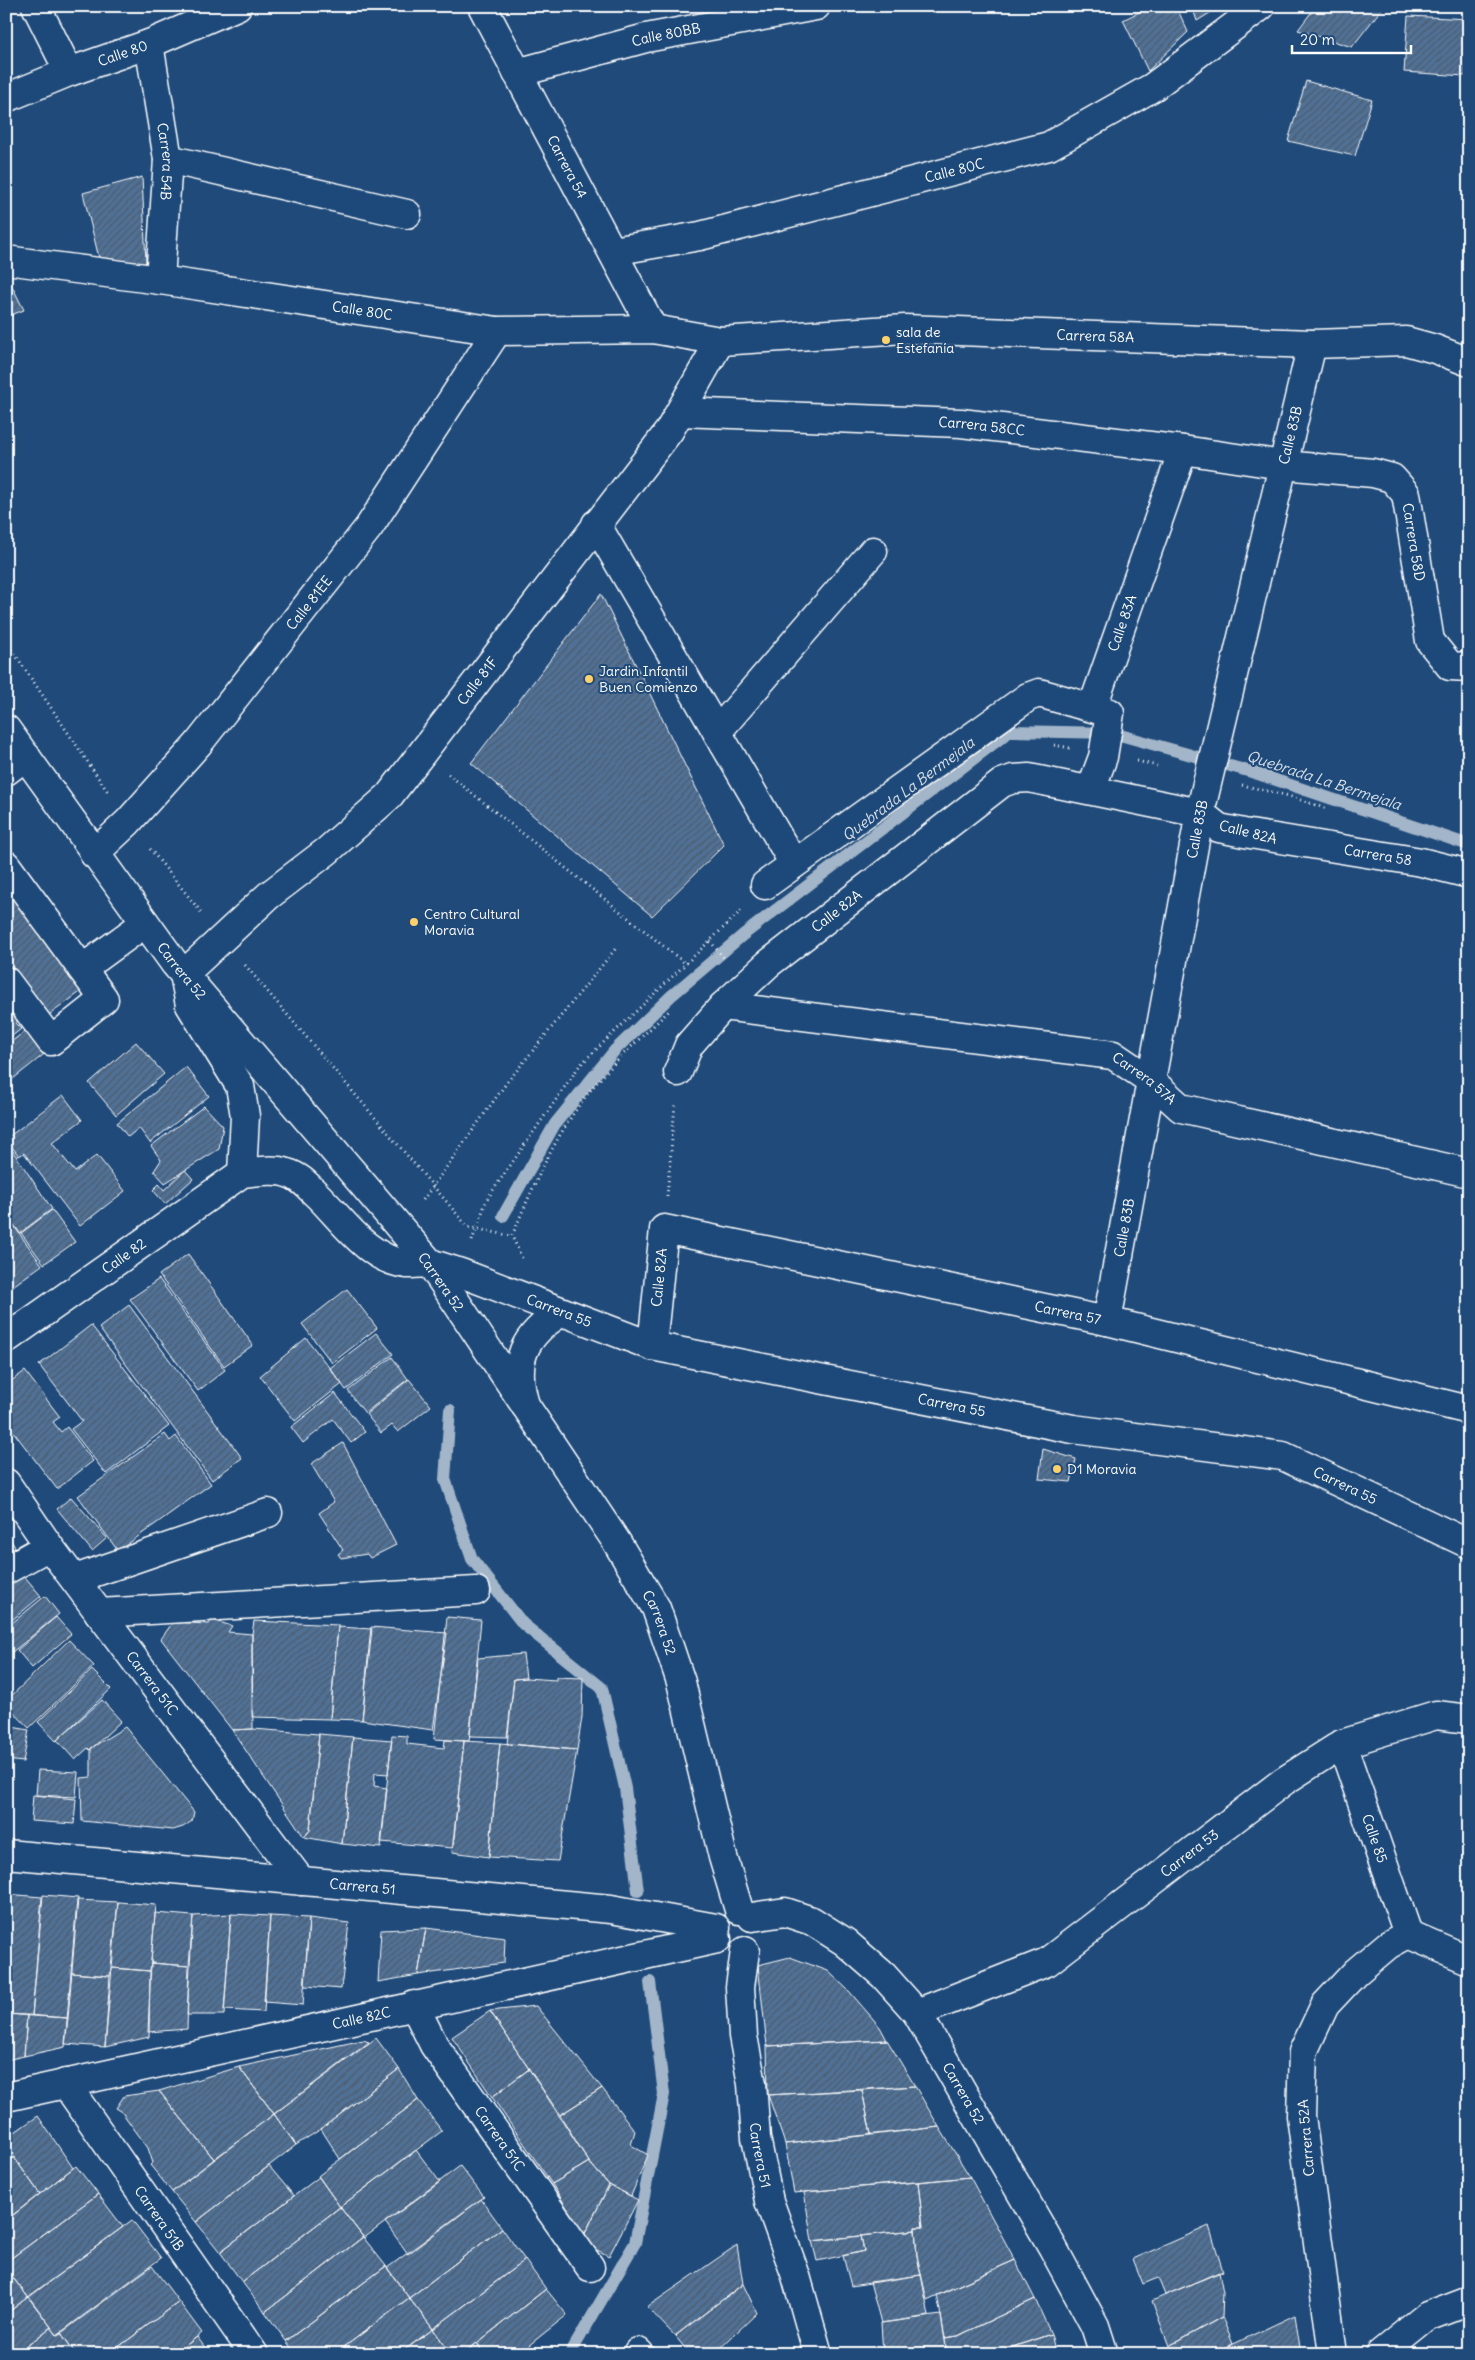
<svg xmlns="http://www.w3.org/2000/svg" width="1475" height="2360" viewBox="0 0 1475 2360" font-family="Delius,sans-serif">
<defs>
<pattern id="building-hatch" width="6" height="6" patternUnits="userSpaceOnUse" patternTransform="scale(1.25)"><rect width="6" height="6" fill="#507197"/><path d="M-1 1l2-2M0 6l6-6M5 7l2-2" fill="none" stroke="#4e5b6a"/></pattern>
</defs>
<rect width="100%" height="100%" fill="#1f4a7a"/>
<filter id="ink" filterUnits="userSpaceOnUse"><feTurbulence type="fractalNoise" baseFrequency=".02" numOctaves="2"/><feDisplacementMap in="SourceGraphic" scale="10" xChannelSelector="R" yChannelSelector="G"/><feConvolveMatrix kernelMatrix="1 2 1 2 8 2 1 2 1" color-interpolation-filters="sRGB"/></filter>
<g filter="url(#ink)">
<g fill="none" stroke-linecap="round" stroke-linejoin="round">
<path stroke="#a3b5c8" stroke-width="12" d="M503,1216L555,1124L615,1050L671,996L743,935L1010,731L1113,733L1255,773L1469,845
M450,1410L445,1479L472,1559L523,1624L602,1688L625,1788L638,1891
M570,2354L635,2243L664,2094L650,1982"/>
</g>
<path fill="url(#building-hatch)" stroke="#fff" d="M1151,6H1176L1188,32L1148,71L1123,20Z
M1192,6H1221L1197,21Z
M1316,6H1384L1352,47L1298,30Z
M1408,16L1469,19L1465,76L1404,72Z
M1306,81L1372,100L1355,156L1288,141Z
M142,177L146,263L101,266L83,193Z
M6,274L24,310L6,317Z
M601,594L724,845L652,916L471,763Z
M6,887L83,990L45,1018L6,966Z
M12,1005L22,1018L15,1023L21,1029L6,1041V1010Z
M34,1024L53,1047L13,1079L6,1071V1046Z
M136,1042L164,1074L116,1115L89,1083Z
M186,1067L209,1096L150,1143L139,1128L128,1137L117,1123Z
M63,1095L82,1120L52,1143L75,1172L97,1155L125,1191L80,1226L24,1153L19,1156L6,1139Z
M204,1106L223,1126L219,1149L165,1183L154,1171L161,1160L151,1146Z
M6,1141L52,1209L20,1233L6,1214Z
M185,1170L193,1179L165,1204L153,1190L159,1184L164,1190Z
M52,1210L75,1242L44,1264L21,1233Z
M6,1215L42,1265L6,1291Z
M188,1254L253,1345L224,1366L159,1275Z
M159,1279L225,1370L198,1391L130,1299Z
M347,1289L377,1328L332,1363L302,1324Z
M129,1305L242,1458L212,1480L99,1328Z
M91,1325L169,1426L106,1474L71,1429L82,1421L39,1365Z
M376,1333L393,1354L346,1390L330,1368Z
M306,1338L342,1384L295,1421L260,1376Z
M392,1357L408,1379L365,1413L348,1391Z
M25,1371L60,1417L53,1422L61,1432L67,1427L93,1461L57,1489L6,1422V1385Z
M409,1379L431,1406L398,1432L392,1425L381,1433L366,1414Z
M335,1393L365,1432L351,1443L333,1419L303,1443L291,1427Z
M165,1434L170,1441L176,1436L211,1484L118,1551L78,1496Z
M343,1443L396,1545L370,1558L367,1554L341,1558L338,1554L343,1550L319,1513L334,1502L311,1464Z
M1043,1449L1076,1459L1071,1482L1039,1479Z
M71,1497L107,1538L92,1551L57,1509Z
M6,1534L16,1548L6,1556Z
M20,1571L41,1596L6,1625V1582Z
M45,1596L59,1614L6,1657V1628Z
M56,1617L71,1634L32,1668L17,1650Z
M447,1617L481,1620L469,1741L434,1739Z
M212,1620L232,1626L228,1632L252,1634L253,1729L232,1730L161,1639L173,1622L209,1624Z
M254,1621L338,1625L330,1719L252,1717V1634Z
M338,1627L372,1629L362,1720L330,1719Z
M371,1627L447,1633L433,1730L362,1720Z
M69,1640L94,1666L29,1728L6,1704V1701Z
M523,1654L526,1678L514,1679L507,1737L470,1736L478,1658Z
M92,1670L111,1689L56,1741L38,1722Z
M556,1677L583,1678L582,1717L577,1750L507,1744L514,1679L526,1678L556,1680Z
M102,1700L121,1721L90,1750L88,1748L75,1760L57,1740Z
M6,1726L29,1730L23,1762L6,1760Z
M125,1727L194,1812L192,1821L183,1827L173,1830L82,1821L81,1778L91,1777V1748Z
M253,1729L319,1734L310,1830L304,1837L232,1730Z
M319,1734L353,1737L342,1844L304,1837L310,1830Z
M392,1735L407,1736V1744L444,1748L445,1740L464,1741L453,1848L381,1842Z
M353,1737L392,1740L388,1774L375,1773L374,1786L387,1788L381,1848L342,1844Z
M464,1741L500,1743L489,1857L452,1852Z
M500,1743L577,1750L558,1861L489,1857Z
M38,1770L78,1772L76,1797L36,1795Z
M33,1795L76,1799L74,1824L31,1821Z
M6,1894L42,1897L32,2016L6,2014Z
M43,1895L78,1898L68,2018L32,2016Z
M77,1900L118,1902L110,1976L71,1973Z
M118,1902L156,1905L150,1971L112,1968Z
M155,1913L193,1916L189,1966L151,1963Z
M231,1914L224,2015H187L193,1916Z
M231,1914L270,1916L264,2012L224,2010Z
M270,1916L309,1918L303,2005L264,2002Z
M309,1918L349,1923L341,1989L305,1986Z
M426,1928L505,1938L504,1963L418,1975Z
M426,1928L418,1975L378,1982L381,1930Z
M790,1957L828,1971L849,1991L880,2027L887,2040L767,2046L758,1965Z
M151,1963L189,1966L187,2029L148,2032Z
M112,1968L150,1971L149,2037L105,2047Z
M71,1973L110,1976L105,2047L65,2044Z
M536,2006L602,2088L560,2115L490,2011Z
M490,2011L529,2069L492,2097L452,2037Z
M6,2014L27,2015L24,2056L6,2060Z
M27,2015L68,2018L65,2047L24,2056Z
M376,2038L399,2069L321,2129L296,2145L274,2114Z
M363,2040L369,2042L274,2114L239,2067Z
M887,2040L915,2086L768,2095L767,2046Z
M239,2067L274,2114L214,2159L159,2091Z
M399,2069L418,2100L340,2159L321,2129Z
M529,2069L589,2162L552,2184L492,2097Z
M915,2086L939,2127L871,2135L862,2090Z
M602,2088L635,2131L631,2145L648,2155L631,2196L609,2185L589,2162L560,2115Z
M862,2090L871,2135L785,2144L768,2095Z
M159,2091L214,2159L172,2192L150,2165L153,2163L148,2148L121,2111L116,2108L124,2096Z
M418,2100L442,2131L340,2207L318,2176Z
M274,2114L296,2145L196,2222L172,2192Z
M38,2116L73,2168L40,2194L6,2146V2138Z
M939,2127L970,2177L794,2193L785,2144Z
M6,2146L40,2194L12,2216L6,2209Z
M416,2150L440,2182L364,2238L340,2207Z
M589,2162L609,2185L584,2235L552,2184Z
M76,2166L98,2194L6,2262V2220Z
M269,2166L294,2196L220,2252L196,2222Z
M460,2166L484,2197L408,2254L385,2222Z
M319,2177L340,2207L242,2282L220,2252Z
M970,2177L1015,2260L927,2300L917,2256L915,2227H923L918,2182Z
M918,2182L923,2227H915V2230L812,2241L804,2192Z
M609,2185L638,2200L609,2256L581,2242Z
M98,2194L123,2227L28,2297L6,2269V2262Z
M481,2199L502,2228L409,2298L387,2268Z
M340,2207L363,2237L265,2312L242,2282Z
M132,2220L161,2258L57,2335L29,2297Z
M1209,2226L1223,2271L1165,2295L1158,2278L1143,2284L1133,2259Z
M502,2228L525,2260L433,2329L409,2298Z
M915,2230L917,2256L921,2275L851,2286L843,2256L864,2251L861,2236Z
M861,2236L864,2251L817,2261L812,2241Z
M363,2237L386,2266L286,2341L265,2312Z
M737,2245L743,2284L675,2336L647,2307Z
M525,2260L546,2289L463,2354H451L433,2329Z
M1015,2260L1035,2299L958,2336L945,2338L937,2295Z
M152,2266L179,2302L109,2354H76L61,2333Z
M386,2266L409,2298L335,2354H296L286,2341Z
M6,2269L28,2297L6,2314Z
M1219,2272L1223,2292L1222,2317L1169,2346L1152,2301Z
M921,2275L929,2316L881,2323L870,2282Z
M743,2284L757,2313L714,2354H690L675,2336Z
M546,2289L567,2315L518,2354H485L477,2343Z
M28,2297L51,2327L17,2354H6V2314Z
M409,2298L433,2329L399,2354H335Z
M1035,2299L1051,2334L992,2354H947L945,2338L958,2336Z
M179,2302L202,2333L197,2337L175,2354H109Z
M941,2315L947,2354H883L881,2323Z
M1295,2315L1301,2354H1227L1225,2348Z
M1222,2317L1233,2344L1225,2348L1227,2354H1171L1169,2346Z
M51,2327L57,2335L61,2333L76,2354H17Z
M433,2329L451,2354H399Z
M1051,2334L1056,2354H992Z
M197,2337L210,2354H175Z
M477,2343L485,2354H463Z"/>
<g fill="none" stroke-linecap="round" stroke-linejoin="round">
<g stroke="#fff" stroke-width="31">
<g id="minor">
<path d="M36,6L69,72"/>
<path id="s1" d="M482,6L653,329"/>
<path id="s2" d="M149,44L168,159L160,280"/>
<path id="s3" d="M517,73L646,38L816,6"/>
<path id="s4" d="M6,98L69,72L149,44L237,6"/>
<path d="M168,159L407,214"/>
<path id="s5" d="M613,251L700,236L1049,146L1153,87L1261,6"/>
<path id="s6" d="M6,260L160,280L497,331L653,329L720,341L905,329L1312,344L1406,341L1435,349L1469,362"/>
<path id="s7" d="M680,412L961,423L1183,450L1283,465L1373,473L1392,478L1406,494L1430,641L1450,666L1469,667"/>
<path d="M596,524L794,864"/>
<path id="s8" d="M1093,706L1183,450"/>
<path d="M717,732L873,551"/>
<path d="M6,771L26,756"/>
<path id="s9" d="M94,854L128,822L198,744L369,527L497,331"/>
<path d="M6,865L104,999L51,1041L6,981"/>
<path d="M765,885L1028,697L1039,693L1110,713L1103,757L1091,789"/>
<path d="M82,969L145,923"/>
<path id="s10" d="M723,1006L1113,1055L1150,1080L1181,1108L1469,1173"/>
<path id="s11" d="M678,1072L689,1045L723,1006L768,964L1002,783L1013,779L1029,778L1200,813L1219,828L1244,833L1421,862L1469,874"/>
<path id="s12" d="M242,1173L245,1116L240,1086L190,1005L184,974L268,896L327,851L389,796L669,431L720,341"/>
<path id="s13" d="M1107,1321L1200,813L1312,344"/>
<path id="s14" d="M6,1339L242,1173C256,1172 273,1168 287,1173C299,1176 307,1185 315,1193C342,1218 367,1260 407,1264C415,1264 423,1263 430,1263L616,1541L656,1608L681,1682L723,1857L739,1910"/>
<path id="s15" d="M652,1346L664,1229L1107,1321L1469,1410"/>
<path id="s16" d="M6,1483L49,1546L301,1881"/>
<path d="M6,1570L49,1546"/>
<path d="M75,1579L268,1513"/>
<path d="M99,1613L476,1591"/>
<path id="s17" d="M1342,1744L1408,1934"/>
<path id="s18" d="M6,1854L611,1909L716,1928"/>
<path id="s19" d="M752,1917L785,1912L812,1921L845,1942L884,1976L917,2013L1053,2248L1095,2326L1104,2354"/>
<path d="M1408,1934L1469,1960"/>
<path id="s20" d="M745,1951L740,1987L743,2036L752,2084L756,2138L769,2201L796,2276L818,2354"/>
<path id="s21" d="M414,2005L434,2045L590,2267"/>
<path id="s22" d="M917,2013L1047,1962L1284,1781L1342,1744L1436,1715L1469,1719"/>
<path id="s23" d="M65,2083L254,2354"/>
<path id="s24" d="M6,2097L717,1939"/>
<path d="M638,2352L640,2354"/>
<path d="M1333,2354L1301,2116L1303,2052L1325,2005L1356,1972L1388,1945L1408,1934"/>
<path d="M1380,2354L1427,2316L1469,2300"/>
</g>
</g>
<g stroke="#fff" stroke-width="31">
<g id="major">
<path id="s25" d="M6,729L175,964L430,1263L461,1273L652,1346L1073,1429L1283,1456L1469,1544"/>
<path d="M525,1405C512,1361 523,1335 562,1312"/>
</g>
</g>
<path stroke="#fff" stroke-width="3" stroke-dasharray="1 4" stroke-linecap="butt" d="M6,641L108,792
M1054,745L1070,748
M1137,761L1157,766
M448,774L686,964
M1242,785L1289,796L1327,809
M150,849L201,912
M710,941L724,958
M245,965L468,1227L512,1236
M667,1196L675,1105
M423,1200L505,1085L617,947
M472,1241L487,1199L580,1065L742,910
M522,1258L512,1236C532,1189 552,1142 583,1100C607,1067 641,1038 671,1009"/>
<use href="#minor" stroke="#1f4a7a" stroke-width="28"/>
<use href="#major" stroke="#1f4a7a" stroke-width="28"/>
</g>
</g>
<g fill="#ffd166" stroke="#1f4a7a" stroke-width="2">
<circle cx="886" cy="340" r="5"/>
<circle cx="589" cy="679" r="5"/>
<circle cx="414" cy="922" r="5"/>
<circle cx="1057" cy="1469" r="5"/>
</g>
<g text-anchor="middle" dominant-baseline="central" stroke-width="4" stroke-linejoin="round" paint-order="stroke">
<g font-size="14" fill="#fff" stroke="#1f4a7a">
<text stroke="none"><textPath href="#s3" startOffset="154">Calle 80BB</textPath></text>
<text stroke="none"><textPath href="#s4" startOffset="125">Calle 80</textPath></text>
<text stroke="none"><textPath href="#s2" startOffset="119">Carrera 54B</textPath></text>
<text stroke="none"><textPath href="#s1" startOffset="182">Carrera 54</textPath></text>
<text stroke="none"><textPath href="#s5" startOffset="351">Calle 80C</textPath></text>
<text stroke="none"><textPath href="#s6" startOffset="360">Calle 80C</textPath></text>
<text stroke="none"><textPath href="#s6" startOffset="1096">Carrera 58A</textPath></text>
<text stroke="none"><textPath href="#s7" startOffset="302">Carrera 58CC</textPath></text>
<text stroke="none"><textPath href="#s13" startOffset="905">Calle 83B</textPath></text>
<text stroke="none"><textPath href="#s7" startOffset="786">Carrera 58D</textPath></text>
<text stroke="none"><textPath href="#s9" startOffset="331">Calle 81EE</textPath></text>
<text stroke="none"><textPath href="#s8" startOffset="88">Calle 83A</textPath></text>
<text stroke="none"><textPath href="#s12" startOffset="631">Calle 81F</textPath></text>
<text stroke="none"><textPath href="#s13" startOffset="500">Calle 83B</textPath></text>
<text transform="translate(1248 832) rotate(14)">Calle 82A</text>
<text stroke="none"><textPath href="#s11" startOffset="826">Carrera 58</textPath></text>
<text stroke="none"><textPath href="#s11" startOffset="229">Calle 82A</textPath></text>
<text stroke="none"><textPath href="#s25" startOffset="299">Carrera 52</textPath></text>
<text stroke="none"><textPath href="#s10" startOffset="432">Carrera 57A</textPath></text>
<text stroke="none"><textPath href="#s13" startOffset="95">Calle 83B</textPath></text>
<text stroke="none"><textPath href="#s14" startOffset="144">Calle 82</textPath></text>
<text stroke="none"><textPath href="#s15" startOffset="69">Calle 82A</textPath></text>
<text transform="translate(441 1282) rotate(55)">Carrera 52</text>
<text stroke="none"><textPath href="#s25" startOffset="820">Carrera 55</textPath></text>
<text stroke="none"><textPath href="#s15" startOffset="530">Carrera 57</textPath></text>
<text stroke="none"><textPath href="#s25" startOffset="1225">Carrera 55</textPath></text>
<text stroke="none"><textPath href="#s25" startOffset="1629">Carrera 55</textPath></text>
<text stroke="none"><textPath href="#s14" startOffset="938">Carrera 52</textPath></text>
<text stroke="none"><textPath href="#s16" startOffset="248">Carrera 51C</textPath></text>
<text stroke="none"><textPath href="#s17" startOffset="100">Calle 85</textPath></text>
<text stroke="none"><textPath href="#s22" startOffset="319">Carrera 53</textPath></text>
<text stroke="none"><textPath href="#s18" startOffset="358">Carrera 51</textPath></text>
<text stroke="none"><textPath href="#s24" startOffset="364">Calle 82C</textPath></text>
<text stroke="none"><textPath href="#s19" startOffset="295">Carrera 52</textPath></text>
<text stroke="none"><textPath href="#s21" startOffset="159">Carrera 51C</textPath></text>
<text transform="translate(1306 2138) rotate(-95)">Carrera 52A</text>
<text stroke="none"><textPath href="#s20" startOffset="206">Carrera 51</textPath></text>
<text stroke="none"><textPath href="#s23" startOffset="165">Carrera 51B</textPath></text>
</g>
<g font-size="14" fill="#fff" stroke="#1f4a7a" text-anchor="start">
<text x="896" y="332">sala de<tspan x="896" dy="16">Estefanía</tspan></text>
<text x="599" y="671">Jardin Infantil<tspan x="599" dy="16">Buen Comienzo</tspan></text>
<text x="424" y="914">Centro Cultural<tspan x="424" dy="16">Moravia</tspan></text>
<text x="1067" y="1469">D1 Moravia</text>
</g>
<g font-size="15" font-style="italic" fill="#d8e0e8" stroke="#1f4a7a">
<text transform="translate(1324 780) rotate(18)">Quebrada La Bermejala</text>
<text transform="translate(908 789) rotate(-37)">Quebrada La Bermejala</text>
</g>
</g>
<rect width="1475" height="2360" fill="none" stroke="#1f4a7a" stroke-width="25"/>
<rect x="12" y="12" width="1450" height="2335" fill="none" stroke="#fff" stroke-width="2" filter="url(#ink)"/>
<path d="M1292 45v8h119v-8" fill="none" stroke="#ffffff" stroke-width="2.5"/>
<text x="1300" y="45" font-size="15" fill="#ffffff" stroke="#1f4a7a" stroke-width="4" paint-order="stroke">20 m</text>
</svg>
